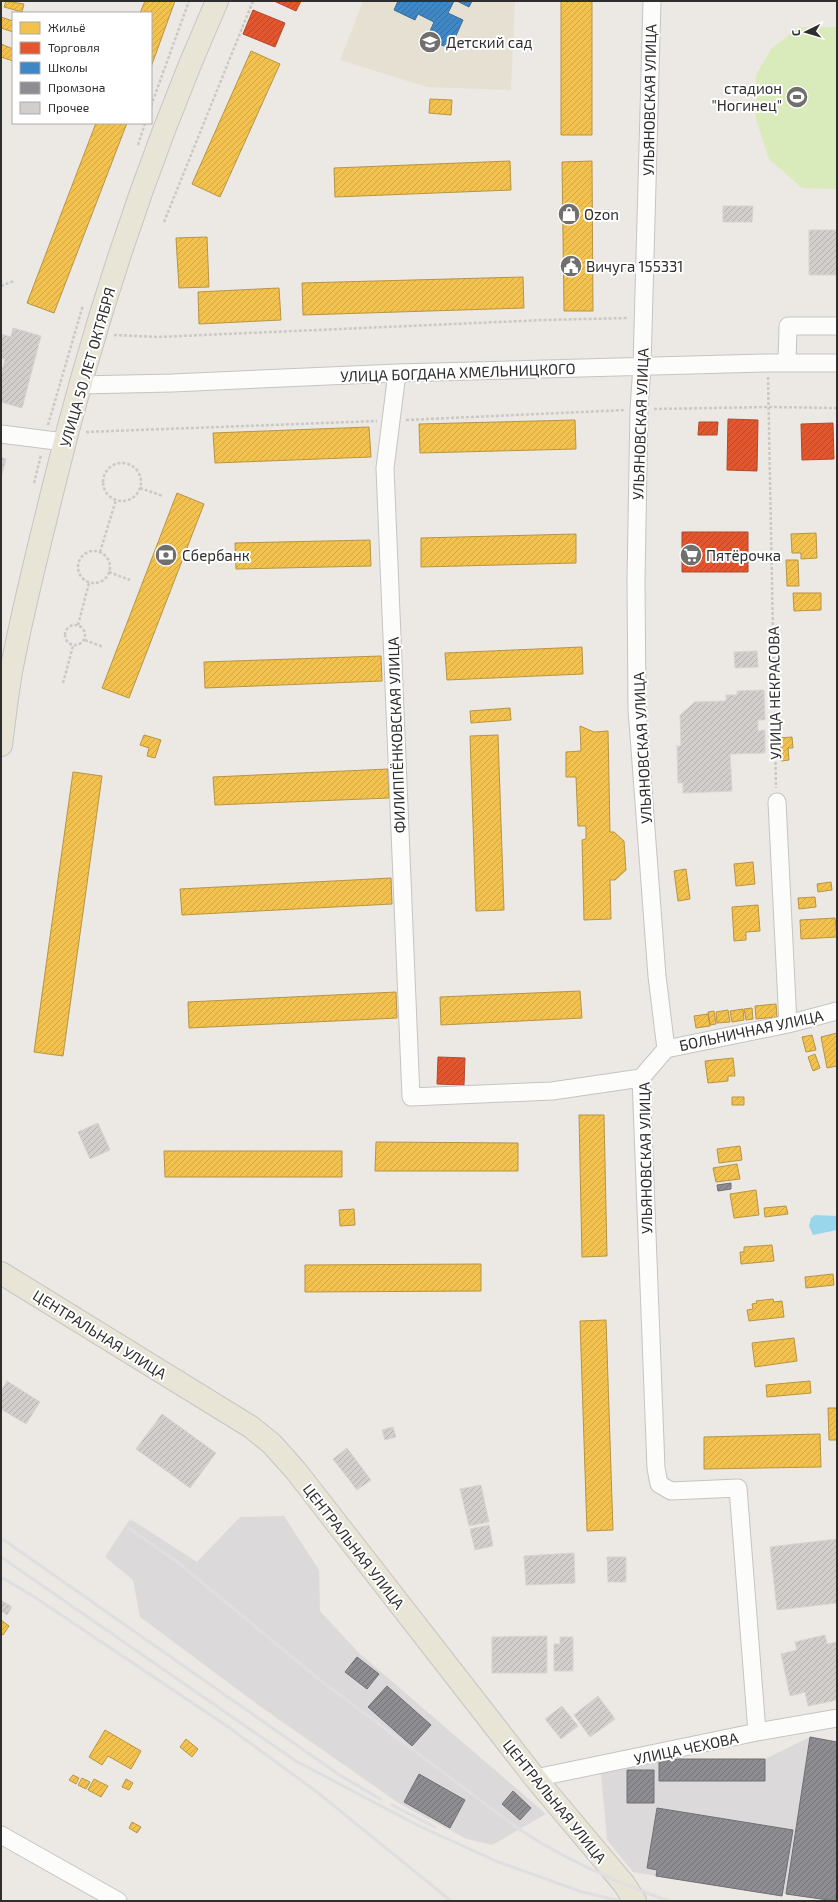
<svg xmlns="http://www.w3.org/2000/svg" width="838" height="1902" viewBox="0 0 838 1902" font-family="'Exo 2',sans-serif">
<defs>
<pattern id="homes-hatch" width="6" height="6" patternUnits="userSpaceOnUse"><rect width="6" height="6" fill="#f2c14e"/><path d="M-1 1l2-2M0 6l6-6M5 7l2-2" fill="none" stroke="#d0a644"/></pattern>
<pattern id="shops-hatch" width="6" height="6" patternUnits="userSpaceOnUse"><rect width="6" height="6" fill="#e4572e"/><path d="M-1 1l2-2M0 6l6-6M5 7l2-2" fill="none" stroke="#b94828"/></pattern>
<pattern id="schools-hatch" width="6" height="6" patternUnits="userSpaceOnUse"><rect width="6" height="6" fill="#3f88c5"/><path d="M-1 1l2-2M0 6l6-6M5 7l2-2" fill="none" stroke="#3570a0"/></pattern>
<pattern id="industry-hatch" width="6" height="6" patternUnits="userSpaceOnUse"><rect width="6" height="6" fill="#8d8d92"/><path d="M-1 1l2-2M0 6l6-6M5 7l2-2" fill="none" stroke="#747478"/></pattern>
<pattern id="building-hatch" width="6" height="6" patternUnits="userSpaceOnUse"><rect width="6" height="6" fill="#d1cecb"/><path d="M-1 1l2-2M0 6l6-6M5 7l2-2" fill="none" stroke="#b4b1af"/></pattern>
</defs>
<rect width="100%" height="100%" fill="#ece8e4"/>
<path fill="#dcd9db" d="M284,1516L319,1570L320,1611L359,1653L546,1814L492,1845L467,1839L400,1804L261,1707L140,1617L133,1580L105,1557L130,1519L197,1562L240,1517Z
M810,1737L837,1742V1901L783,1893L782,1896L633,1872L607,1840L601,1773L659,1759H765Z"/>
<path fill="#e6e0d3" d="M363,1H515L511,90L427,87L340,60Z"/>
<path fill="#d9eabb" d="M799,27H837V189L802,188L769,159L756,119V75L771,49Z"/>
<path fill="#99d6ec" d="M815,1215L837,1216V1230L813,1235L809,1226L811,1218Z"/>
<path fill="url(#homes-hatch)" stroke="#b79544" d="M6,1L24,4L22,12L4,7Z
M145,1H175L151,67V13H140Z
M561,1H592V135H561Z
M1,17L13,21V32L1,28Z
M1,44L13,49V61L1,57Z
M251,51L280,64L220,197L192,184Z
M430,99L452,100L451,115L429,113Z
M96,123H127L54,313L27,303Z
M510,161L511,190L335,197L334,168Z
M592,161L593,311H564L562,162Z
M207,237L209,287L179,288L176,238Z
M523,277L524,308L303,315L302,283Z
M279,288L281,320L199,324L198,292Z
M575,420L576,449L420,453L419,424Z
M369,427L371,457L215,463L213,433Z
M177,493L204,504L129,698L102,688Z
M816,533L817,558L801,559V553H792L791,534Z
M576,534V563L421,567V538Z
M370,540L371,566L236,569L235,543Z
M786,560H798L799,586H787Z
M793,593H821V610L794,611Z
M582,647L583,674L447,680L445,653Z
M381,656L382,681L205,688L204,662Z
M510,708L511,720L471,723L470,711Z
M580,726L594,732L608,731L610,832H614L624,841L626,870L615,880H610L611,919L584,920L582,840L586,839V826H578L576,777H566V752L581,751Z
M144,735L161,740L155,758L147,756L149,748L140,745Z
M498,735L504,910L476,911L470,736Z
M792,737L793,748H788L789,760L781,761L780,738Z
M388,769L389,798L215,805L213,777Z
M73,772L102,776L63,1056L34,1052Z
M753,862L755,884L736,886L734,864Z
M686,869L690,899L678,901L674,871Z
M391,878L392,904L182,915L180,889Z
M831,882L832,890L818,892L817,884Z
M815,897L816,907L799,909L798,898Z
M758,905L760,931L746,932V940L734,941L732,907Z
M835,918L837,937L801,939L800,920Z
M580,991L582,1018L441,1025L440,997Z
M396,992L397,1018L189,1028L188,1002Z
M776,1004L777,1017L756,1019L755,1006Z
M752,1008L753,1019L746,1020L744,1009Z
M743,1009L744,1020L732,1022L730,1011Z
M728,1010L730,1022L717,1023L716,1012Z
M714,1011L716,1024L710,1025L708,1012Z
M708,1014L710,1026L696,1028L694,1016Z
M837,1033V1066L827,1068L821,1037Z
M812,1035L816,1050L806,1052L802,1037Z
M815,1054L820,1068L813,1071L808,1057Z
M733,1058L735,1076H728V1081L708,1083L705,1061Z
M732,1097H744V1105H732Z
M579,1115H604L607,1256L582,1257Z
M376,1142L518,1143V1171H375Z
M740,1146L742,1160L719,1163L717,1149Z
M164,1151H342V1177H165Z
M737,1164L740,1179L716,1182L713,1168Z
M756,1190L759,1215L734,1218L730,1194Z
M786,1206L788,1214L765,1217L764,1208Z
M354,1209L355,1225L340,1226L339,1210Z
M772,1245L774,1261L741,1264L740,1252H744V1247Z
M481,1264V1291L305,1292V1265Z
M833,1274L834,1285L806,1288L805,1277Z
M773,1299L774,1302L782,1301L784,1317L749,1321L747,1310L753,1309L752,1304L757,1303L756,1301Z
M606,1320L613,1530L587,1531L580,1321Z
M794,1338L797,1361L755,1367L752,1343Z
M810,1381L811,1393L767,1397L766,1385Z
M828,1408H837V1440H829Z
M820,1434L821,1467L704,1469V1437Z
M1,1620L9,1626L3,1635L1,1633Z
M105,1730L141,1751L131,1769L108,1756L102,1765L89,1757Z
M186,1739L198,1749L192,1757L180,1747Z
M73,1775L79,1778L76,1784L69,1780Z
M82,1778L90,1782L86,1789L78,1785Z
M94,1779L108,1786L101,1797L88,1790Z
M126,1779L133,1783L129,1790L122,1787Z
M132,1822L141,1827L137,1833L129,1828Z"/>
<path fill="url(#shops-hatch)" stroke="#ad4b2e" d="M274,1H301L296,11Z
M253,10L285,23L275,47L243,34Z
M728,419L758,420L757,471L727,470Z
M699,422H718L717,435H698Z
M833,423L834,459L802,460L801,424Z
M682,532H748V572H682Z
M438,1057L465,1058L464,1085L437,1084Z"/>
<path fill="url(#schools-hatch)" stroke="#3a6d98" d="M398,1H454L448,13L463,20L450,49L427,38L434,22L418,14L415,20L394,10Z
M457,1H472L469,7Z"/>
<path fill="url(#industry-hatch)" stroke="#707074" d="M731,1183V1189L718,1191L717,1185Z
M357,1657L379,1674L367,1689L345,1672Z
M387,1686L431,1725L412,1746L368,1707Z
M810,1737L837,1742V1887L835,1901L786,1894Z
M659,1759H765V1781H659Z
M627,1770H654V1803H627Z
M419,1774L465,1800L450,1828L404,1802Z
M513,1791L531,1808L520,1820L502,1804Z
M657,1808L793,1830L782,1896L656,1876L657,1870L647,1868Z"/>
<path fill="url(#building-hatch)" stroke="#d7d4d0" d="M723,206H753L752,222H723Z
M809,230H837V275H809Z
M13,328L41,336L22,408L1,402V374L5,359L1,358V334L11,337Z
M1,457L6,459L1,478Z
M757,651L758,667L735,668L734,652Z
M764,690L765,720H758V731L765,730V753L730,754L732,791L683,793V783H678L677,746H681L680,715L695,702L726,701V695H737V691Z
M98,1123L110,1150L90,1159L78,1132Z
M7,1381L40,1402L26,1424L1,1409V1391Z
M162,1414L216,1453L190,1488L136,1449Z
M393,1427L396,1437L385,1440L382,1430Z
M347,1448L371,1480L357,1490L333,1459Z
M481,1485L489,1522L469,1526L460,1489Z
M489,1525L493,1546L475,1550L470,1529Z
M837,1539V1603L777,1610L770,1547Z
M574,1553L575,1583L526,1585L524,1556Z
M607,1557H626V1582H608Z
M1,1600L12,1607L7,1615L1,1611Z
M825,1635L827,1644L837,1642V1700L808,1706L805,1692L790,1696L781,1654L797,1650L795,1642Z
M547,1636V1673H492V1637Z
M560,1637H573V1671H554V1644H560Z
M598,1696L615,1719L590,1737L574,1715Z
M562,1706L578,1726L561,1739L545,1719Z"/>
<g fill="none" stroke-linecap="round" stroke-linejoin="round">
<g stroke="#c5c4c5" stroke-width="19">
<path id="minor" d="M652,1L642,366L639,409L636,580L637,709L657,976L666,1049L641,1078L656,1468L659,1484L671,1491L738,1488L757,1732
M787,363L788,326H837
M397,373L385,468L411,1097L552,1091L641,1078
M79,385L172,383L397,373L768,363H837
M1,434L64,442
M777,802L788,1024
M666,1049L788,1024L837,1011
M535,1778L757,1732L837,1718
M1,1835L118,1901"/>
</g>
<g stroke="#c6c5c4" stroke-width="24">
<path id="major" d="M1,745C4,721 7,696 11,672C22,613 37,555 51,497C92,327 147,160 217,1
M1,1273L251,1427L272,1444L296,1471L535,1778L624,1884L635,1901"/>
</g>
<path stroke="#c9c9c8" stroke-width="2.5" stroke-dasharray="3 2" stroke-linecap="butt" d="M151,106L189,1
M138,145L145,123
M164,222L253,1
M1,286L14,281
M114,335L158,337L544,320L628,318
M768,377L776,788
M654,409L769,407L837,408
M406,420L625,410
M48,425L83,305
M86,432L377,421
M103 482a19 19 0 1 1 38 0a19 19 0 1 1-38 0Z
M34,483L41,455
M140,488L163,496
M78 567a16 16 0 1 1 32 0a16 16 0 1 1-32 0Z
M100,552L116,500
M109,572L130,580
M65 635a10 10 0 1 1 20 0a10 10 0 1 1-20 0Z
M78,625L89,583
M85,640L103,647
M63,683L73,646"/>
<use href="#minor" stroke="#fcfcfb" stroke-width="17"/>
<use href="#major" stroke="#e8e4d6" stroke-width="22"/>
<path stroke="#dfdfe1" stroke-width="3" d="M129,1528L176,1561L320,1680L519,1829C565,1860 616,1882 668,1901
M1,1538L338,1774L380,1799
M1,1557L296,1761L417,1825L496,1861L579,1891L620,1901
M1,1577L33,1596L224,1724L317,1792L451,1901
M392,1805L435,1827"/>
</g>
<defs>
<g id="school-disc" transform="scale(1.15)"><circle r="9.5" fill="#706f6e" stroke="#fff"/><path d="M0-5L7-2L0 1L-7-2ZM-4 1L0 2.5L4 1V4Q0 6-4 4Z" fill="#fff"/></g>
<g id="stadium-disc" transform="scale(1.15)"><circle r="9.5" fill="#706f6e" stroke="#fff"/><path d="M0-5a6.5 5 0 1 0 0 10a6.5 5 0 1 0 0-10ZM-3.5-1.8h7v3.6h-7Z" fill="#fff"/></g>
<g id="shop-disc" transform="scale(1.15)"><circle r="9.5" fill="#706f6e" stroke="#fff"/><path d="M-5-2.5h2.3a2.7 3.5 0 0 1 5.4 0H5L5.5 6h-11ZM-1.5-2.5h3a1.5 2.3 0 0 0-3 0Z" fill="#fff"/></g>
<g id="civic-disc" transform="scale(1.15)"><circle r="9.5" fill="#706f6e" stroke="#fff"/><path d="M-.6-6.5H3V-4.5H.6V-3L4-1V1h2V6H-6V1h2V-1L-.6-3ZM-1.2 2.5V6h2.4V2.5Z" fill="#fff"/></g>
<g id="bank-disc" transform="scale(1.15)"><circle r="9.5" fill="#706f6e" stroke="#fff"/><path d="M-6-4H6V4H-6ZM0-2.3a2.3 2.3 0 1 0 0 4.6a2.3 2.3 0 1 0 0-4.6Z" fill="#fff"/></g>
<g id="supermarket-disc" transform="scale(1.15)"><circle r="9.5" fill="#706f6e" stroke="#fff"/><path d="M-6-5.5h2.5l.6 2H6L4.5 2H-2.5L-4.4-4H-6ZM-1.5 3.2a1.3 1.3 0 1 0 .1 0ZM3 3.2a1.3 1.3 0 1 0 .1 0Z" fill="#fff"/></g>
</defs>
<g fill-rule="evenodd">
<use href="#school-disc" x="430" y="42"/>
<use href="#stadium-disc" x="797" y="97"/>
<use href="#shop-disc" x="569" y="214"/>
<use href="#civic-disc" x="571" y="266"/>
<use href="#bank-disc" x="166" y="555"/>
<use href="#supermarket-disc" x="691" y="555"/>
</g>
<g text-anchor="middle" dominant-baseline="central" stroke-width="4" stroke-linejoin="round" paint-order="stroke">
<g font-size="15" fill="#2e2e2e" stroke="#fff" text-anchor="start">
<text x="446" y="42">Детский сад</text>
<text x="782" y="88" text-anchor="end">стадион<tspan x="782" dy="17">"Ногинец"</tspan></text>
<text x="584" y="214">Ozon</text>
<text x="586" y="266">Вичуга 155331</text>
<text x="182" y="555">Сбербанк</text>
<text x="706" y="555">Пятёрочка</text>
</g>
<g font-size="15" fill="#2e2e2e" stroke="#fff">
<text transform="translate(649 100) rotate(-89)">УЛЬЯНОВСКАЯ УЛИЦА</text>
<text transform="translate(87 367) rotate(-74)">УЛИЦА 50 ЛЕТ ОКТЯБРЯ</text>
<text transform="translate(458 372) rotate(-2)">УЛИЦА БОГДАНА ХМЕЛЬНИЦКОГО</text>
<text transform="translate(640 424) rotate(-88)">УЛЬЯНОВСКАЯ УЛИЦА</text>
<text transform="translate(774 693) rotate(-91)">УЛИЦА НЕКРАСОВА</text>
<text transform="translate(396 735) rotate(-92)">ФИЛИППЁНКОВСКАЯ УЛИЦА</text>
<text transform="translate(642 748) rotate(-93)">УЛЬЯНОВСКАЯ УЛИЦА</text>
<text transform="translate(751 1030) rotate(-12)">БОЛЬНИЧНАЯ УЛИЦА</text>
<text transform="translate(645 1158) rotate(-91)">УЛЬЯНОВСКАЯ УЛИЦА</text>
<text transform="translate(100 1334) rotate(32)">ЦЕНТРАЛЬНАЯ УЛИЦА</text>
<text transform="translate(354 1546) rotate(52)">ЦЕНТРАЛЬНАЯ УЛИЦА</text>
<text transform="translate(686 1748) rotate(-12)">УЛИЦА ЧЕХОВА</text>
<text transform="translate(555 1801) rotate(51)">ЦЕНТРАЛЬНАЯ УЛИЦА</text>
</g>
</g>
<rect width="838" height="1902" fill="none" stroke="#2e2e2e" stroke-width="4"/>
<rect x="12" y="12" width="140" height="112" fill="#ffffff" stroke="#ababab"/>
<rect x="20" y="22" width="20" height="12" fill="#f2c14e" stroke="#ababab"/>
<text x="48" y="32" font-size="12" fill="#2e2e2e">Жильё</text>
<rect x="20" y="42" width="20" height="12" fill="#e4572e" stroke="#ababab"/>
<text x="48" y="52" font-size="12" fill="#2e2e2e">Торговля</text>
<rect x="20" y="62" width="20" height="12" fill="#3f88c5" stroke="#ababab"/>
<text x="48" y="72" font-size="12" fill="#2e2e2e">Школы</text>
<rect x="20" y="82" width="20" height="12" fill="#8d8d92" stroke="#ababab"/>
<text x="48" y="92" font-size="12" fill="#2e2e2e">Промзона</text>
<rect x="20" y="102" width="20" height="12" fill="#d1cecb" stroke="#ababab"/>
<text x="48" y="112" font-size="12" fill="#2e2e2e">Прочее</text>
<g transform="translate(806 32) rotate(265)" stroke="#ffffff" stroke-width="3" paint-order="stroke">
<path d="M0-3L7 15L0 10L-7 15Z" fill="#2e2e2e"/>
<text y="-6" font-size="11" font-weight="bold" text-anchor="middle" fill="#2e2e2e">С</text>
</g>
</svg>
